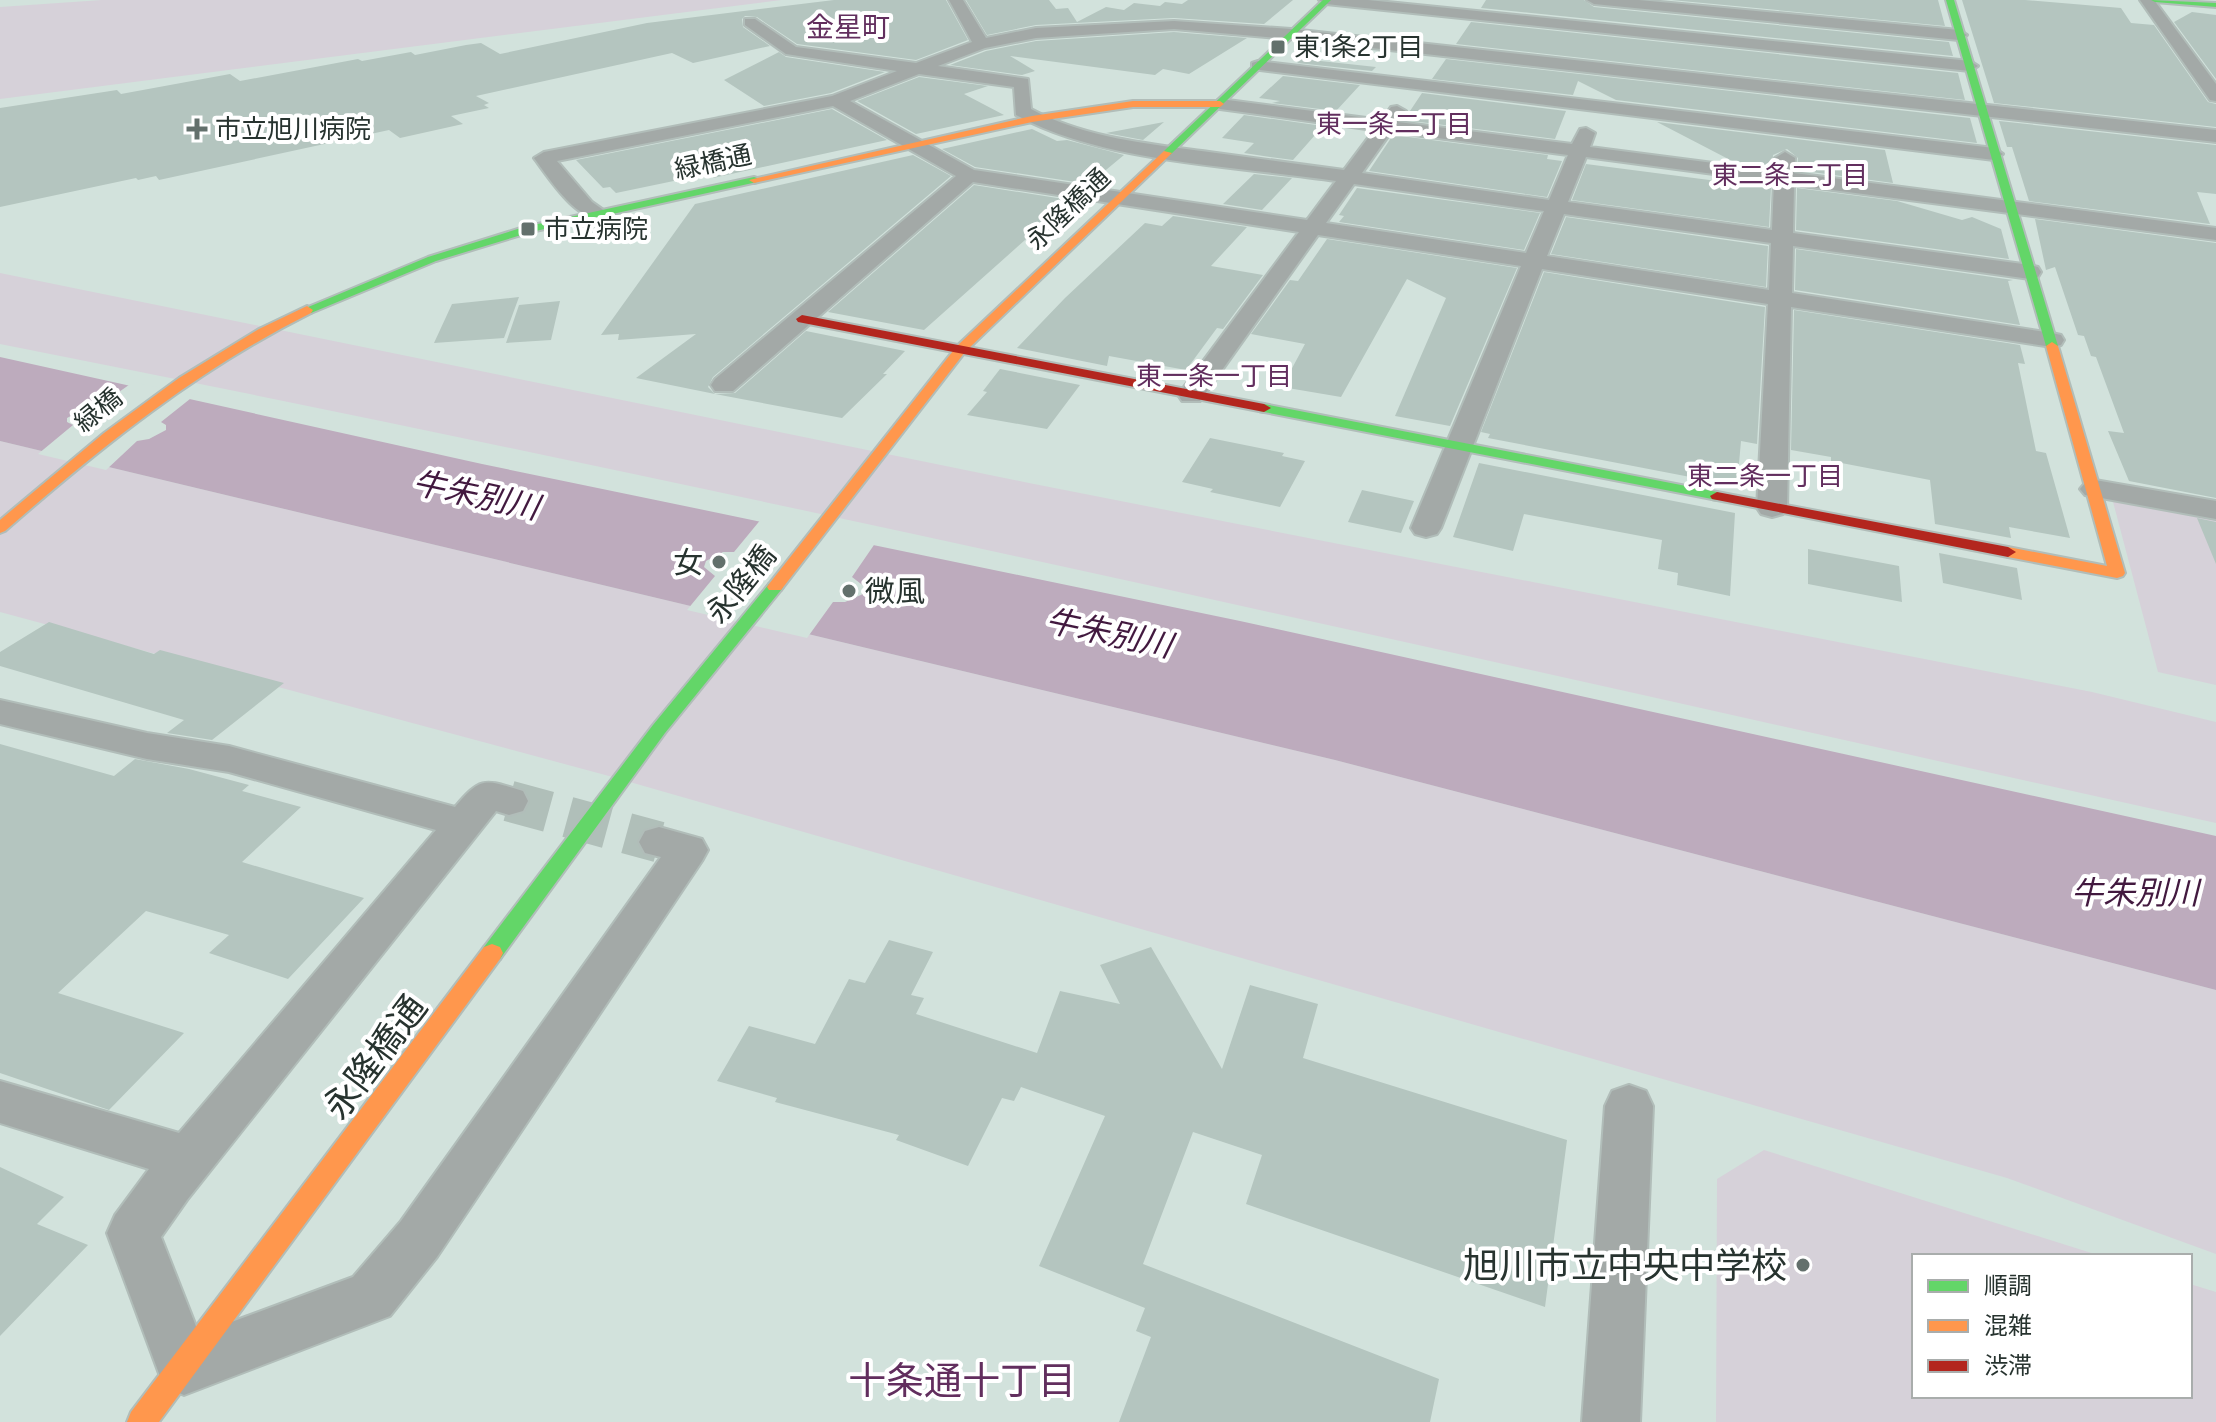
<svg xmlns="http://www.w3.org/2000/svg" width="2216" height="1422" viewBox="0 0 2216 1422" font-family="Figtree,'Noto Sans JP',sans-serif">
<rect width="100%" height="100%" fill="#d2e2dc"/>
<path fill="#d6d1d9" d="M102,0H781L0,99V7Z
M0,273L1029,483L2092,692L2216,722V823C1478,659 741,490 0,344Z
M0,441L1335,760L2216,990V1254L2007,1178L609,776L0,612Z
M2112,498L2216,518V685L2158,672Z
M1764,1150L2101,1256H1914V1396H2190V1284L2216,1292V1422H1716L1717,1179Z"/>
<path fill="#bdabbd" d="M0,357L482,464L1240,621L2216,836V990L1335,760L0,441Z"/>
<path fill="#d2e2dc" d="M133,382L195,395L161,422L166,425V430L149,439L137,441L106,470L38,454L73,425L67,422V418L86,408L98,407Z
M762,518L876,542L852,577L865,587L863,594L845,602H833L807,638L687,610L715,576L704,567L706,561L723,552H734Z"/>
<path fill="#b4c5bf" d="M834,0H946L968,40L916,60L797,44L757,17L745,16L742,19L743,27L770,46L693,63L672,53L476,96L489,103L484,105L489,108L451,116L463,124L400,138L389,130L159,180L156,176L138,180L136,178L0,207V108L117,90L121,94L230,74L240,81L358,59L362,61L411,52L415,55L466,45L481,43L500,54L647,23Z
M966,0H1049L1056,9L1068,8L1077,22L1106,7L1124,10L1134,3L1160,6L1165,2L1182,4L1188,0H1293L1264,24L1174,18L1036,25L987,35Z
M1486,0H1584L1594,7L1949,42L1953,56L1481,8Z
M1671,0H1938L1945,26Z
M1962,0H2025L2121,8L2131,23L2154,25L2208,102L2216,104V127L1994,103Z
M2192,12L2216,15V79L2174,22Z
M1471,22L1958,73L1965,100L1456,44Z
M1174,32L1247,38L1189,74L1163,69L1155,75L1010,56L1035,71L1022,75L950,65L986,51L1036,41Z
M779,52L786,57L885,72L831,93L764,106L724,80Z
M1302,59L1376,67L1372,71L1297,63Z
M1446,59L1970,118L1977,143L1616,100L1578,81L1573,95L1432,79Z
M1283,76L1360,85L1336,111L1272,103L1280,101L1259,98Z
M919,77L988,86L964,94L1004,115L916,134L857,101Z
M1422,93L1566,111L1555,139L1404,120Z
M832,109L887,140L713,178L717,172L616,193L610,187L603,188L576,160Z
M1244,115L1323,126L1293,160L1270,157L1244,153L1254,143L1222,138Z
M1999,121L2216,145V194L2197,192L2210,224L2029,201L2012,147H2007Z
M1164,122L1143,140L1106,133Z
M1657,122L1885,150L1893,183L1797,170L1798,158L1787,149L1773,155L1772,168L1736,163Z
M1032,129L1057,141L1067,140L1124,155L1089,184L975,167L942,149Z
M1393,135L1548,155L1547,159L1562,161L1547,197L1369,171Z
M913,155L951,176L713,377L708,387L715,394L636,378L696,334L618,340L619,334L601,335L695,204Z
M1586,164L1771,188L1769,227L1572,200Z
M1254,174L1292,178L1262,210L1223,204Z
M974,185L1070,200L924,330L828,312Z
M1357,188L1540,213L1524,250L1339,222L1344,216L1339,215Z
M1797,188L1897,201L1962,220L1972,217L2001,229L2009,259L1796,230Z
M1173,216L1247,227L1211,266L1263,275L1223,329L1217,328L1186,370L1109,356L1107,366L1017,348L1065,298L1145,223L1162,226Z
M1566,217L1768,246L1766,287L1551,254Z
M2035,219L2216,243V498L2129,481L2108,431L2124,433L2096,357L2091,356L2084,336L2078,335L2055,267L2046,270Z
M1327,239L1517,268L1450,426L1395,416L1446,298L1407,279L1341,397L1282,387L1305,344L1251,334L1290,280L1298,281Z
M1796,249L2013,280L2008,281L2020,325L1795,290Z
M1544,272L1765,307L1757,444L1741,441L1737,486L1488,438L1490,434L1481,432Z
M519,297L504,338L434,343L452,304Z
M560,301L551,340L506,343L519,305Z
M1794,310L2020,345L2025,364L2018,363L2036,451L2046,453L2070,538L2009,527L2011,538L1935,524L1930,480L1831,461V457L1791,450Z
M806,331L905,351L883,374H887L842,418L715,394L735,393Z
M1000,369L1080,385L1047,429L967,415L987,392L983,391Z
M1210,438L1284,453L1282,456L1305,461L1280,507L1210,492L1213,489L1182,482Z
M1479,463L1735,513L1730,596L1677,585L1678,573L1658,569L1662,540L1524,514L1513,551L1453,537Z
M1362,490L1414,501L1401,533L1348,522Z
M2197,518L2216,522V564Z
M1808,549L1899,566L1902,602L1808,584Z
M1939,553L2017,568L2022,600L1943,583Z
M49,622L154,654L160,650L284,683L212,740L167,733L184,720L0,666V652Z
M0,744L114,776L135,759L189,769L249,785L242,791L301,807L242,862L364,898L288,979L209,953L229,935L146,911L58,993L184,1033L109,1110L0,1073Z
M889,940L933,952L911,995L924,998L916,1014L1037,1053L1060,991L1120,1004L1100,965L1151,947L1222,1069L1250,985L1318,1004L1303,1058L1567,1140L1545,1307L1246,1204L1262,1155L1193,1132L1143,1264L1439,1379L1430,1422H1119L1151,1337L1136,1331L1145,1308L1039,1266L1105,1116L1021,1087L1014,1101L1002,1098L968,1166L896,1140L899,1135L775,1102L777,1098L717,1081L749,1026L815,1044L849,979L865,983Z
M0,1167L64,1197L37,1224L88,1245L0,1336Z"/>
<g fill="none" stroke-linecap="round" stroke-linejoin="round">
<path stroke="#b0bfb9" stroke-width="41" stroke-dasharray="41 20" stroke-linecap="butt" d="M509,801L659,842"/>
<g stroke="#b1bdb9" stroke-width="4">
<path id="street" d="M949,0H963L986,38L1036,28L1174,21L1291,29L2216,130V142L1291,39L1174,29L1036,38L985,48L938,66L1028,79L1031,109C1085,138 1149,144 1209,152C1254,158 1299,164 1344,170L1374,130L1220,109L1211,104L1220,99L1382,120L1391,107L1397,106L1406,111L1398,122L1572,144L1580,129L1586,128L1595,133L1590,147L1775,171V158L1785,152L1795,158L1794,173L2216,228V240L1794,185L1793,233L2030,265L2038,267L2041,272L2038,277L2030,279L1793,246L1792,293L2052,333L2061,335L2064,340L2061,345L2052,347L1791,307L1787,508L1783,514L1772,517L1761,514L1757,508L1768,304L1542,269L1441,528L1437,534L1426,537L1415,534L1411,528L1521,266L1318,235L1200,401H1182L1178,395L1299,232L973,182L733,391H715L711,385L715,379L956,176L833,106L557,161L592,202L609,214L606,218C578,225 549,178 534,158L544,152L832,96L897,71L786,54L745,25V19H755L796,47L916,63L972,42ZM919,74L1014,87L1016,115C1103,163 1237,166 1336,181L1307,220L974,170L850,101ZM1391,132L1568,155L1549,200L1362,173ZM1586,157L1774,182L1772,230L1568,202ZM1354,184L1544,211L1526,253L1326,223ZM1564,214L1771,243L1769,290L1547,256Z
M1319,0H1368L1970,61L1978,66L1970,71L1326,4Z
M1587,0H1639L1959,30L1967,35L1959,40L1594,4Z
M2140,0H2154L2216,84V101L2210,100Z
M1258,61L1994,148L2003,154L1994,160L1252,69V63Z
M2095,480L2216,501V519L2085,495L2080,489L2085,483Z
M0,700L147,733L229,746L455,807C482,775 485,780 523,791L528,801L523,811L509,815L496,811L187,1200L161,1237L199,1334L353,1277L401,1221L661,857L645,853L639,842L645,831L659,827L702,839L708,850L702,861L437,1257L390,1316L184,1395L164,1387L107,1233L115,1215L149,1169L0,1123V1081L179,1133L436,830L229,772L147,759L0,724Z
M1629,1085L1646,1091L1653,1106L1640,1422H1582L1605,1106L1612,1091Z"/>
</g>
<g stroke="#b1bdb9" stroke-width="4">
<path id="fast" d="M1323,0H1331L1170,155H1164V151Z
M1946,0H1954L2058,346L2056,349L2046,346Z
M2151,0L2216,3V7L2155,2Z
M754,177L757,178V182L531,232L436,261L311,313L301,310L428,257L524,227Z
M1264,404L1717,492L1724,496L1717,500L1259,411V405Z
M775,582L781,584L783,587L781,590L665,733L500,959L492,962L484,959L481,953L484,947L653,725L769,584Z"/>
</g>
<g stroke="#b1bdb9" stroke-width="4">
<path id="slow" d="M1133,101H1220L1224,104L1220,107H1133L1032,122L754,183L749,180L1032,116Z
M1164,151L1172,153L965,352L781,590H769L767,587L769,584L957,346Z
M307,306L313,310L311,313C197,370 101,447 5,531L0,533V520L104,433L179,378L259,329Z
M2052,342L2058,346L2125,573L2123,576L2117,578L2008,557L2000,552L2008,547L2107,566L2046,346Z
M492,944L500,947L503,953L500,959L159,1422H127L131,1412L484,947Z"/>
</g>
<g stroke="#b1bdb9" stroke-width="4">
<path id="jam" d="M802,315L1264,404L1271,408L1264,412L798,322L796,319Z
M1717,492L2008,547L2016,552L2008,557L1712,499L1710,496Z"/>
</g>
<use href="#street" fill="#a3a9a7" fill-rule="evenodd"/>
<use href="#fast" fill="#63d668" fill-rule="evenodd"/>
<use href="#slow" fill="#ff974d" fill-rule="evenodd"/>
<use href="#jam" fill="#b3261e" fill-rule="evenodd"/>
</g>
<g fill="#63706c" stroke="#fff" stroke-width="3">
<rect x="1270" y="39" width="16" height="16" rx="4"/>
<path d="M193 117h8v8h8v8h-8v8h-8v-8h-8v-8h8z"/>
<rect x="520" y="221" width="16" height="16" rx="4"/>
<circle cx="719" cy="562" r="8"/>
<circle cx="849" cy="591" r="8"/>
<circle cx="1803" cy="1265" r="8"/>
</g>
<g text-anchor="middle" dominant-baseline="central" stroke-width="8" stroke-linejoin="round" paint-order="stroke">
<g font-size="26" fill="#27332f" stroke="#fff" text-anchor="start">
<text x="1294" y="47">東1条2丁目</text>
<text x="215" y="129">市立旭川病院</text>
<text x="544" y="229">市立病院</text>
</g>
<g font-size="26" fill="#622e5e" stroke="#fff">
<text x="1394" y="124">東一条二丁目</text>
<text x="1790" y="175">東二条二丁目</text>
<text x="1214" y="376">東一条一丁目</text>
<text x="1765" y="476">東二条一丁目</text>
</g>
<g font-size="26" fill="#27332f" stroke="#fff">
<text transform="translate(713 162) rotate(-12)">緑橋通</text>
<text transform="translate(1068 209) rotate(-44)">永隆橋通</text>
<text transform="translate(98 410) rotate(-39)">緑橋</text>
</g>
<g font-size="28" fill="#622e5e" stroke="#fff">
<text x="848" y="27">金星町</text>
</g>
<g font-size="30" fill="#27332f" stroke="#fff" text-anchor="end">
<text x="703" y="562">女</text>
<text x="865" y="591" text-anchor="start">微風</text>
</g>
<g font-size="30" fill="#27332f" stroke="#fff">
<text transform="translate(741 584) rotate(-51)">永隆橋</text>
</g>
<g font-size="32" font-style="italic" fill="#42193f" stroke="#fff">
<text transform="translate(476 495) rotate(12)">牛朱別川</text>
<text transform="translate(1109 633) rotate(12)">牛朱別川</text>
<text x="2135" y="893">牛朱別川</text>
</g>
<g font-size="36" fill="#27332f" stroke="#fff">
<text transform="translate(375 1057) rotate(-53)">永隆橋通</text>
</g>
<g font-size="36" fill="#27332f" stroke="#fff" text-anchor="end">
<text x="1787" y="1265">旭川市立中央中学校</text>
</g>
<g font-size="38" fill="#622e5e" stroke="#fff">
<text x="962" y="1381">十条通十丁目</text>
</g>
</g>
<rect x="1912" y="1254" width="280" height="144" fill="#ffffff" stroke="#a9adac" stroke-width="2"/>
<rect x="1928" y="1280" width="40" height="12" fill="#63d668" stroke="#a9adac" stroke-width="2"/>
<text x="1984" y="1294" font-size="24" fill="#27332f">順調</text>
<rect x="1928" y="1320" width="40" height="12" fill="#ff974d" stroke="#a9adac" stroke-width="2"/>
<text x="1984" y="1334" font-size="24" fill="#27332f">混雑</text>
<rect x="1928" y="1360" width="40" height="12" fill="#b3261e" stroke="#a9adac" stroke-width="2"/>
<text x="1984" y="1374" font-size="24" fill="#27332f">渋滞</text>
</svg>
